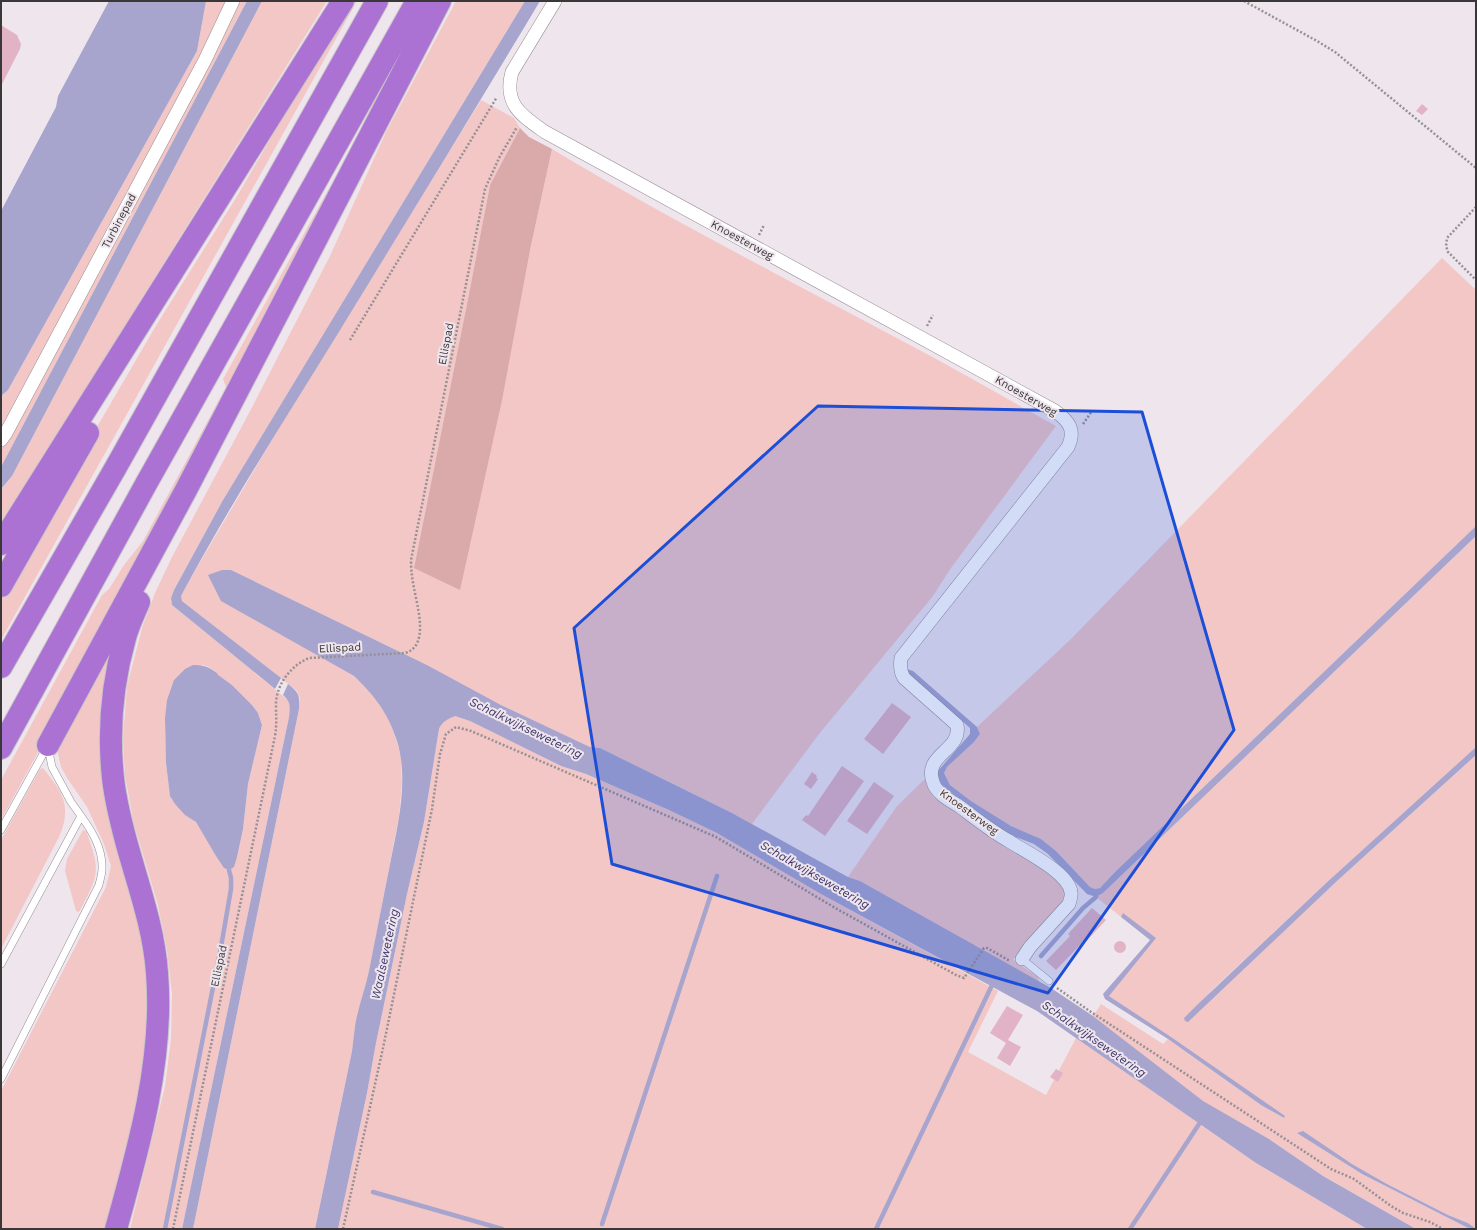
<svg xmlns="http://www.w3.org/2000/svg" width="1477" height="1230" viewBox="0 0 1477 1230" font-family="'Work Sans',sans-serif">
<rect width="100%" height="100%" fill="#efe6ed"/>
<path fill="#f2c7c6" fill-rule="evenodd" d="M206,1H247L1,467V396L8,390L197,51Z
M262,1H327L23,489L1,521V489L12,476Z
M350,1H357L1,640V598L59,492L157,324L236,198Z
M456,1H525L223,500L174,590L171,598L172,605L288,700L290,707L289,717L182,1229H130L165,1086L171,1039L172,994L167,950L158,905L134,824L125,776L123,738L127,686L142,628L155,593L172,557L249,413L330,256L386,132ZM202,665L209,667L217,673V675L232,685L252,705L258,713L262,725L248,784L243,829L237,857L206,838L196,822L175,804L170,795L169,788L166,763L165,718Z
M424,18L106,628L1,820V780L102,595L109,589L124,565L143,541L226,387L223,379Z
M481,100L514,118L520,128L490,185L468,299L414,568L530,250L552,149C668,219 789,280 908,344C958,370 1007,399 1056,426L951,568L933,596L819,734L752,824L732,813L600,748L590,747L501,705L427,665L231,570H222L307,649L354,676L366,687L377,700L389,719L397,742L401,758L402,783L399,816L369,972L355,1026L352,1051L315,1229H193L299,709L300,698L297,691L181,600V596L196,569L279,428Z
M1442,258L1476,290V526L1114,873L1100,888L1095,889L1090,887L1056,851L1041,839L1011,826L971,801L950,785L944,773L947,767L974,742L980,734L977,727L1072,638Z
M1476,536V747L1325,884L1213,989L1185,1021H1188L1337,881L1476,755V1229H1473L1475,1228L1468,1223L1448,1215L1387,1184L1298,1133L1362,1174L1470,1229H1416L1323,1176L1269,1139L1202,1101L1093,1016L1101,1004L1163,1044L1168,1039L1261,1105L1284,1118V1116L1108,995L1155,938L1124,914L1121,917L1096,897L1103,893Z
M117,627L105,722L150,950L155,1012L111,1229H1V1091L106,887L111,866L104,844L87,807L67,778L61,767L58,754V742Z
M455,716L470,721L561,766L586,774L669,810L717,833L821,894L998,991L968,1052L1046,1095L1076,1038L1256,1163L1367,1229H338L367,1093L376,1043L407,894L424,822L439,729C442,722 448,719 455,716Z
M43,768C62,792 72,804 60,835L1,949V840L40,769Z
M928,776L1047,867L1066,891L1063,903L1043,923L1013,960L1038,977L1039,982L860,881L848,877L897,806Z
M83,830L86,831C101,871 99,875 79,912L76,911L65,871L67,859Z"/>
<path fill="#daa9a9" d="M520,128L529,137L552,149L530,250L502,400L460,590L414,568L468,299L490,185Z"/>
<path fill="#a7a5cd" d="M109,1H206L197,51L8,390L1,396V211L56,107L58,96Z
M247,1H262L12,476L1,489V467Z
M525,1H540C473,113 405,224 337,335C284,421 229,506 181,596L182,601L281,678L275,689L172,605L171,598L174,590L223,500Z
M1476,526V536L1103,893L1096,897L1087,894L1048,854L1034,844L1011,835L997,828L945,788L937,779V772L970,734V728L908,673L907,669L913,671L977,727L980,734L974,742L947,767L944,773L950,785L971,801L1011,826L1041,839L1056,851L1090,887L1095,889L1100,888L1114,873Z
M222,570H231L427,665L501,705L590,747L600,748L732,813L826,865L848,877L860,881L1051,988L1093,1016L1203,1101L1269,1139L1323,1176L1416,1229H1367L1256,1163L1037,1011L821,894L717,833L669,810L586,774L561,766L470,721L455,716C448,719 442,722 439,729L424,822L407,894L376,1043L367,1093L338,1229H315L352,1051C353,1043 354,1034 355,1026C358,1008 365,989 369,971C376,935 383,899 390,864C398,824 409,780 397,741C388,713 375,696 354,676L221,601L208,575Z
M193,665C204,665 209,667 217,673L218,675L232,685L252,705L258,713L262,725L248,784L243,829L237,857L234,867L229,870L224,868L216,856L196,822L185,815L175,804L170,796L169,788L166,763L165,718L167,700L174,680L185,669Z
M288,684C299,693 300,695 299,709L193,1229H182L289,717C290,707 291,702 283,695Z
M1476,747V755L1337,881L1188,1022L1185,1021L1184,1018L1196,1006L1325,884Z
M1123,913L1156,938L1109,996L1171,1037L1285,1116L1284,1118L1261,1105L1168,1039L1105,999L1103,994L1150,940L1121,917Z
M1303,1131L1352,1164L1387,1184L1448,1215L1468,1223L1475,1228L1470,1229L1362,1174L1297,1133Z"/>
<g fill="none" stroke-linecap="round" stroke-linejoin="round">
<path stroke="#a7a5cd" stroke-width="4.5" d="M1041,956L1083,908L1096,897
M373,1192L502,1229
M602,1224L717,876
M165,1229L221,947L231,889V878L229,870
M876,1229L993,983
M1130,1229L1203,1118"/>
</g>
<path fill="#e2b3c4" d="M1,25L17,35L21,44L20,49L1,86Z
M1422,104L1428,109L1422,115L1416,111Z
M892,703L911,717L883,754L864,739Z
M842,766L864,781L825,836L802,820L806,815L808,816Z
M812,772L817,776L816,778L818,779L811,789L804,784Z
M874,782L894,796L867,834L847,821Z
M1092,908L1106,920L1081,947L1080,945L1056,970L1046,961L1070,936L1068,934Z
M1114 947a6 6 0 1 1 12 0a6 6 0 1 1-12 0Z
M1007,1006L1023,1015L1008,1040L1021,1047L1010,1066L997,1058L1006,1043L990,1033Z
M1056,1069L1063,1073L1058,1082L1050,1077Z"/>
<g fill="none" stroke-linecap="round" stroke-linejoin="round">
<g stroke="#968e94" stroke-width="8">
<path id="lane" d="M1,830L47,747
M1022,959L1049,981
M1,964L81,816L71,802L52,767L48,747
M1,1079L99,885C100,880 102,874 102,869C103,849 92,831 81,816"/>
</g>
<g stroke="#968e94" stroke-width="14">
<path id="street" d="M555,1L512,72C503,104 522,116 545,132L1055,411C1069,421 1076,430 1068,447L901,658C900,665 900,672 904,678L957,725C962,751 923,754 933,782C936,793 949,800 959,806C975,818 991,831 1009,841C1024,851 1068,872 1071,892C1072,896 1070,900 1069,904L1030,947L1022,959
M1,440L6,433L205,60L233,1"/>
</g>
<g stroke="#c8c7c8" stroke-width="24">
<path id="highway" d="M1,544L343,1
M1,586L88,433
M1,667L116,467L377,1
M48,745L186,490L440,1
M1,748L146,484L417,1
M116,1229C139,1147 164,1058 157,973C154,928 138,885 126,841C121,822 115,798 113,778C108,731 112,684 125,638C128,626 134,614 139,602"/>
</g>
<path stroke="#969095" stroke-width="2.5" stroke-dasharray="2 2" stroke-linecap="butt" d="M1244,1L1317,41L1335,52L1476,168
M1476,207L1447,238L1446,246L1448,252L1476,280
M759,235L764,225
M927,326L933,315
M350,340L497,97
M1083,424L1092,411
M1057,988L1091,1012L1331,1169L1354,1179L1391,1206L1403,1213L1430,1222L1443,1229
M173,1229L275,736C277,724 276,719 276,707C275,686 290,666 309,658L405,653C430,646 417,606 414,588C412,578 411,570 411,560L485,189L499,158L517,127
M343,1229L383,1048L432,809L440,754L446,734L456,727L471,731L716,837L837,909L956,975L964,978L984,948H987L1010,961"/>
<use href="#lane" stroke="#fff" stroke-width="7"/>
<use href="#street" stroke="#fff" stroke-width="13"/>
<use href="#highway" stroke="#ab72d4" stroke-width="22"/>
</g>
<path fill="#1d4ed8" fill-opacity="0.2" stroke="#1d4ed8" stroke-width="3" stroke-linejoin="round" d="M818,406L1142,412L1234,730L1048,993L612,864L574,628Z"/>
<g text-anchor="middle" dominant-baseline="central" stroke-width="4" stroke-linejoin="round" paint-order="stroke">
<g font-size="11" fill="#3a3739" stroke="#efe6ed">
<text transform="translate(119 221) rotate(-62)">Turbinepad</text>
<text transform="translate(742 240) rotate(29)">Knoesterweg</text>
<text transform="translate(446 344) rotate(-79)">Ellispad</text>
<text transform="translate(1026 396) rotate(30)">Knoesterweg</text>
<text transform="translate(340 648) rotate(-3)">Ellispad</text>
<text transform="translate(969 812) rotate(36)">Knoesterweg</text>
<text transform="translate(219 966) rotate(-78)">Ellispad</text>
</g>
<g font-size="12" font-style="italic" fill="#3c366a" stroke="#efe6ed">
<text transform="translate(526 728) rotate(26)">Schalkwijksewetering</text>
<text transform="translate(815 875) rotate(30)">Schalkwijksewetering</text>
<text transform="translate(385 954) rotate(-78)">Waalsewetering</text>
<text transform="translate(1094 1039) rotate(35)">Schalkwijksewetering</text>
</g>
</g>
<rect width="1477" height="1230" fill="none" stroke="#3a3739" stroke-width="4"/>
</svg>
